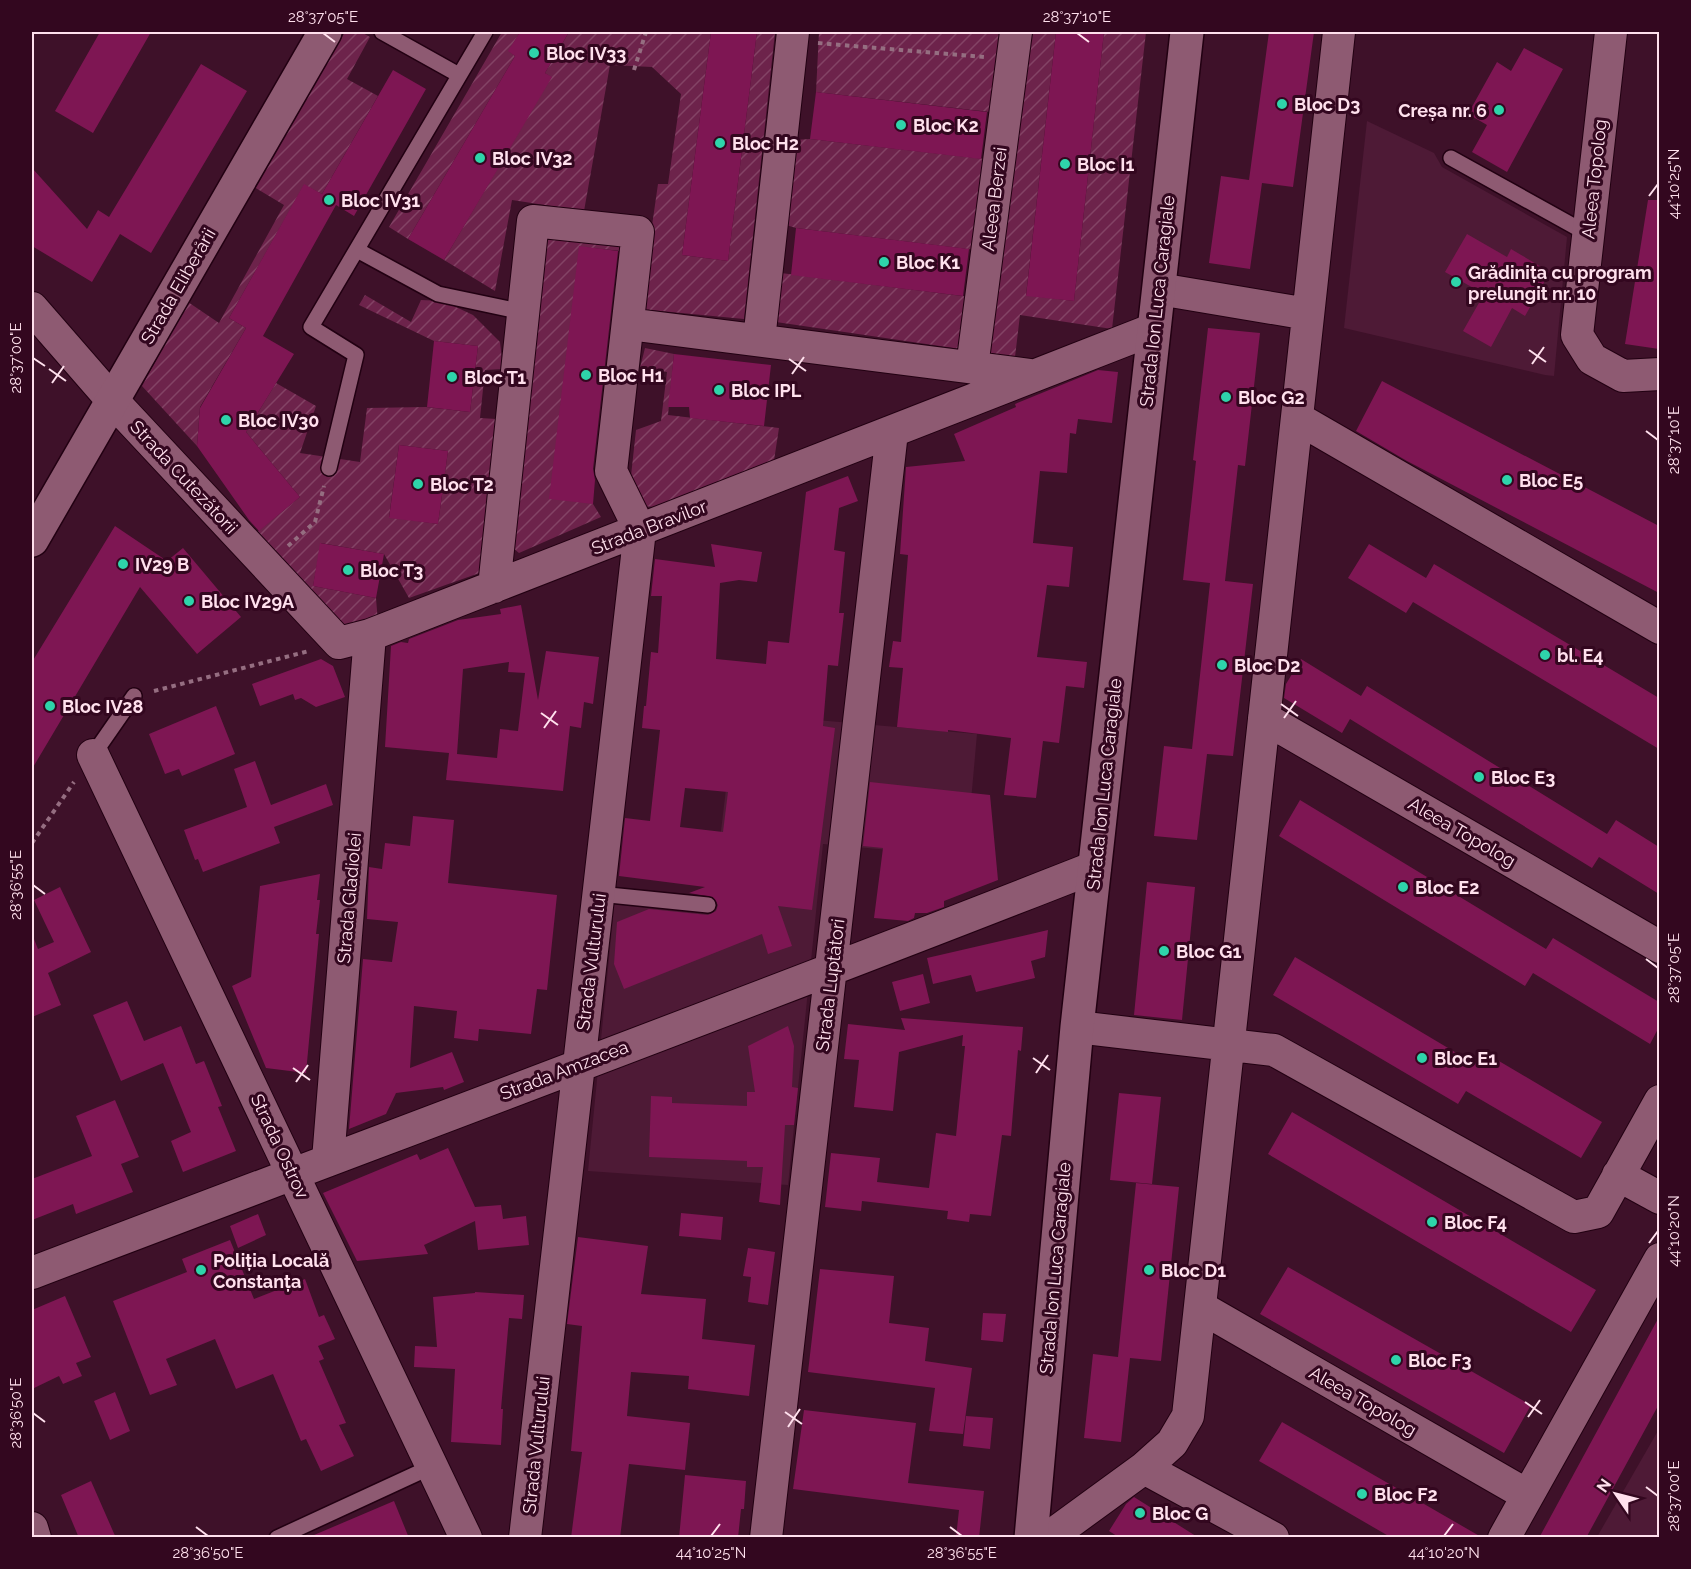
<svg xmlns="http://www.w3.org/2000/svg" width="1691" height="1569" viewBox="0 0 1691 1569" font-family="Raleway,sans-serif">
<defs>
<pattern id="garden-furrows" width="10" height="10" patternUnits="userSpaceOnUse" patternTransform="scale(1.5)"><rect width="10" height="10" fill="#6d234b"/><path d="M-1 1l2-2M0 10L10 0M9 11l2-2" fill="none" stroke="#834365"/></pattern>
</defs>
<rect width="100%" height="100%" fill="#3e1129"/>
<path fill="#4e1a36" d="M1367,121L1434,153L1442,167L1567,237L1554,376L1545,375L1344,328Z
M735,713L977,734L966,857L823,844L788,1185L588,1171L615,898L712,907Z
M1659,1429V1537H1597Z"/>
<path fill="url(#garden-furrows)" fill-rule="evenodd" d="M345,32H361L370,37L347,79L378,96L322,194L304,185L229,318L246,328L200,407L197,446L142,386L188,302L219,323L284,205L254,187Z
M502,32H520L509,51L515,56L408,239L389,227Z
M569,32H711L682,255L728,261L757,32H775L744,319L640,309L658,184H668L681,94L652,67L610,65L584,211L512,200L495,291L444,260L551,77L545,73Z
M819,32H1056L1026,295L1074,301L1104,32H1146L1112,329L1020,315L1015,357L776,322L781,273L970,297L976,250L796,228L786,225L794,140L810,139L985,159L990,112L816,92Z
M543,231L624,237L622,251L580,247L593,504L601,517L519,553L506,542Z
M365,295L411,322L421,300L443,301L473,315L500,342L503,369L485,370L480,418L496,419L485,571L409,598L384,554L321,543L313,586L376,598L378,623L326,626L257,532L300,497L246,432L276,383L316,406L300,453L360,462L367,408L426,407L470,412L478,346L434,341L359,305ZM399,445L448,451L438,524L389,517Z
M645,348L674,354L668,415L779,428L773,467L657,507L638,506L630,485L636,430L661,421L667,372L640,368Z"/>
<path fill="#7e1653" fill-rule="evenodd" d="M100,32H151L93,133L55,111Z
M520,32H569L545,73L552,77L444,260L408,239L515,56L508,51Z
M711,32H757L728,261L682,255Z
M1056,32H1104L1074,301L1026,296Z
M1269,32H1314L1293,187L1262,183L1250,269L1209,263L1221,176L1249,180Z
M1524,48L1563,69L1507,172L1472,152L1487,125L1468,114L1497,62L1511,71Z
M201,64L247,91L151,253L120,234L92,282L32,246V168L87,229L98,210L109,217Z
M393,70L426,89L354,216L336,205L263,336L294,354L246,432L300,497L259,531L249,520L197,446L200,408L246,328L229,318L304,184L322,194Z
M816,92L987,112L981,159L810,139Z
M1648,200H1659V349L1625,344Z
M796,228L969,249L963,296L791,275Z
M1467,234L1507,257L1511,249L1550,272L1525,316L1512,308L1491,347L1463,331L1484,294L1445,272Z
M579,246L618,251L593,469L595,480L593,504L549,499Z
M1208,328L1260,333L1245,466L1238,465L1225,581L1253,584L1233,756L1207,754L1197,840L1154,836L1164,746L1192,749L1210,583L1183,580L1196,461L1193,460Z
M434,341L478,346L470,412L427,407Z
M674,354L771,365L764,426L690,418L689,407H668Z
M1098,370L1118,372L1112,423L1078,419L1076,434L1070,433L1067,473L1040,471L1033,543L1073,547L1069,587L1047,585L1037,657L1087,662L1084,688L1066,686L1059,743L1043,741L1036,798L1004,795L1011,738L948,730V732L897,727L903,668L889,667L893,641L901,642L908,555L900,554L906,467L965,461L954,434L1016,407L1015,404Z
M1382,381L1659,526V593L1407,461L1356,431Z
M399,445L448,451L438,524L389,518Z
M848,476L858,501L839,508L834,550L845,552L839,613H844L838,666L828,665L823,726L835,728L812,910L778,906L792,946L768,954L762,934L624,989L614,964L617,922L649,909L708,915L716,911L718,905L713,897L689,893L705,887L619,876L625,818L650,821L660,730L642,728L644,706H646L651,652L658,653L662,596H651L655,559L715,567L711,544L762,552L757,582L739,580L720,583L716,659L766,664L768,641L789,643L806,492ZM685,788L728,792L723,832L680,827Z
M115,526L167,561L183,548L241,617L197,654L140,587L32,769V662Z
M320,543L384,554L376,598L313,586Z
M1369,544L1426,578L1434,564L1659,698V749L1413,602L1406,613L1348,578Z
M521,605L538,700L546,651L599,657L593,704L584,702L581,728L570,726L563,791L446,780L449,753L385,747L391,646L401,642L408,643L409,639L458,620L501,614L500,609ZM509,662L508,672L525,673L518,731L500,729L497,758L457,754L463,669Z
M321,659L333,666L345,697L316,707L301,698L295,700L293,694L260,706L252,684Z
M1301,659L1361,696L1367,686L1607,834L1616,820L1659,847V894L1599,857L1592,868L1350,719L1342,733L1284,698L1286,684Z
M216,706L235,754L182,776L179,769L165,774L149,734Z
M255,761L271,805L326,784L333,805L274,827L280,843L203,872L198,859L195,860L184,830L247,807L234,769Z
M870,782L990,795L998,880L944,901V907L927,913H915L914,918L908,921L874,918L883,848L863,846Z
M1300,800L1546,949L1553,938L1659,1002V1027L1650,1044L1533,973L1525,986L1279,836Z
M413,816L454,820L448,883L557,895L547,990L537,989L531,1034L479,1029L478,1041L454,1038L457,1011L414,1006L410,1068L452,1052L464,1082L444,1090L443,1087L396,1093L386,1114L349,1129L363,959L392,962L398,922L367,919L369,867L382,869L385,843L410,846Z
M320,874L317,900H320L316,934H319L306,1073L266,1068L232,986L251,977L260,886Z
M1147,882L1195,887L1182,1020L1134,1015Z
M60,887L91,952L48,973L61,1005L32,1017V934L38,949L54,942L34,900Z
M1048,930L1045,957L1031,961L1035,978L976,992L971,975L933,984L927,958Z
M1295,957L1475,1064L1482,1051L1602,1122L1581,1158L1466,1091L1458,1104L1273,995Z
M923,974L930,1003L900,1011L892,982Z
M127,1001L144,1041L181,1026L196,1064L204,1061L222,1106L218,1107L236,1151L183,1172L171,1141L191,1132L163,1063L121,1081L93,1015Z
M901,1018L1023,1027L1021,1051L1018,1050L1011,1136L1002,1135L991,1216L970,1214L969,1222L947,1219L948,1211L862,1201L861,1211L825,1207L831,1153L880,1158L877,1182L929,1188L936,1133L956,1136L965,1046H962L963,1035L899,1052L893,1111L854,1107L859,1060L844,1059L848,1024L905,1030Z
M788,1026L794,1046L792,1087L798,1088L794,1125H785L780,1205L759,1202L763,1167H747V1161L649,1157L651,1096L672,1097V1103L747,1106V1092H755L748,1046Z
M1119,1093L1161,1097L1152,1184L1110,1180Z
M115,1100L139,1157L121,1164L133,1192L76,1214L73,1204L32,1220V1179L92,1156L76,1116Z
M1292,1112L1596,1290L1571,1332L1268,1154Z
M448,1148L475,1207L501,1205L503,1219L526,1216L529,1245L478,1250L475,1221L424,1245L428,1254L357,1261L323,1193L417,1154L420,1160Z
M1136,1183L1179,1187L1161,1361L1130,1358L1121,1442L1084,1438L1093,1354L1118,1357Z
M681,1213L723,1217L721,1240L679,1236Z
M258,1214L266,1235L238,1248L230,1226Z
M578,1237L648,1246L641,1294L706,1299L702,1339L755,1345L749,1396L688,1389L689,1376L631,1372L627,1416L690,1423L685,1470L629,1464L620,1538H571L582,1452L571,1451L582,1326L567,1324Z
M230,1240L254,1299L305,1279L319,1317L324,1315L335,1339L318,1346L324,1359L319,1361L346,1423L339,1425L354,1456L321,1471L306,1439L301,1441L273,1374L236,1389L215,1339L166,1359L177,1385L150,1395L113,1301L187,1272L182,1259Z
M748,1248L775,1252L768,1305L748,1302L751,1277L743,1276Z
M1288,1267L1531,1405L1504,1453L1260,1314Z
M820,1269L894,1276L889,1323L929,1328L925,1361L972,1368L963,1434L929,1431L935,1388L808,1372Z
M475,1292L524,1295L522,1319L509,1318L501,1409H503L501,1445L451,1442L455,1369L414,1367L415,1346L437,1347L433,1297L475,1293Z
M65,1296L91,1357L76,1363L82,1376L63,1384L59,1376L32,1389V1310Z
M983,1313L1006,1314L1003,1342L981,1340Z
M1659,1317V1404L1586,1538H1539Z
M115,1392L130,1431L110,1440L94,1401Z
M804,1410L916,1423L908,1483L984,1491L979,1538H956L959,1510L793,1489Z
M966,1416L993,1418L990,1449L963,1446Z
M1282,1422L1483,1538H1392L1259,1461Z
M685,1475L746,1481L744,1509H741L738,1538H679Z
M91,1481L116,1538H79L61,1495Z
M1134,1497L1199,1538H1120L1109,1531L1126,1504Z
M394,1501L409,1538H307Z"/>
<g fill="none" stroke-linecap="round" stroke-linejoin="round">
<g stroke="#220012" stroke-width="18">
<path id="service" d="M382,32L459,75
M1451,158L1588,234
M357,250L438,294L523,312
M329,468L356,355L311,327L485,32
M93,755L134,696
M599,894L708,905
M277,1538L433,1466"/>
</g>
<g stroke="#220012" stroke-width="34">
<path id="minor" d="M1611,32L1577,335L1592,359L1623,376L1660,374
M1159,289L1308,314
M32,308L112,400L339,643L370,635L1154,329
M628,324L1031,375
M759,340L793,32
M972,367L1016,32
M1297,418L1660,628
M494,587L533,221L638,232L611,471L640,530L525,1538
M1264,718L1660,947
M93,755L466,1538
M1077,1027L1274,1050L1574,1217L1598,1212L1660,1101
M328,1160L370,635
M1618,1175L1660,1198
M32,1273C386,1138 742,1006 1095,867
M1200,1307L1527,1495
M1144,1468L1273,1538
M32,1528L35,1538
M766,1538L892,432
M1048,1538L1144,1468L1172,1443L1188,1416L1339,32
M1504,1538L1660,1259"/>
</g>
<g stroke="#220012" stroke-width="36">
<path id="tertiary" d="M32,540L325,32
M1031,1538L1077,1027L1187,32"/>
</g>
<path stroke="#956e81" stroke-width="4" stroke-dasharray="4.5 4.5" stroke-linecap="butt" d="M818,43L984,57
M634,70L646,32
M288,546L315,522L324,486
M154,691L309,651
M32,843L74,782"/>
<use href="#service" stroke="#8e5a72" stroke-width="15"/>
<use href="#minor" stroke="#8e5a72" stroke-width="32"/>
<use href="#tertiary" stroke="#8e5a72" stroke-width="33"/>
</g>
<path fill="none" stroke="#ffe0ed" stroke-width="2" d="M323,33L335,42M1077,33L1089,42M1649,196L1658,184M1529,350L1546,362M33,358L45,366M789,359L806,371M1532,364L1544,347M49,369L66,381M792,374L804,357M52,383L64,366M1646,431L1658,440M1281,704L1298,716M541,713L558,725M1284,718L1296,701M544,728L556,711M33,885L45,894M1646,959L1658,968M1033,1058L1050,1070M293,1068L310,1080M1036,1073L1048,1055M296,1082L308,1065M1649,1243L1658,1231M1525,1402L1542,1414M785,1412L802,1424M33,1413L45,1422M1528,1417L1540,1400M788,1427L800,1409M1646,1487L1658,1496M196,1527L208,1536M950,1527L962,1536M711,1536L720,1524M1444,1536L1453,1524"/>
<g fill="#2ed4aa" stroke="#33071f" stroke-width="2">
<circle cx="534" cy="53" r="6"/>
<circle cx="1282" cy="104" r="6"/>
<circle cx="1499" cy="110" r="6"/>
<circle cx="901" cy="125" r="6"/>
<circle cx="720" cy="143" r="6"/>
<circle cx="480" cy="158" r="6"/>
<circle cx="1065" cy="164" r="6"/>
<circle cx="329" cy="200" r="6"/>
<circle cx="884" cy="262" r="6"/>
<circle cx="1456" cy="282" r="6"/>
<circle cx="586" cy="375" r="6"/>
<circle cx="452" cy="377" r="6"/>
<circle cx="719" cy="390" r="6"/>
<circle cx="1226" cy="397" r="6"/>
<circle cx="226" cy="420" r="6"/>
<circle cx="1507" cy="480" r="6"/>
<circle cx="418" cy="484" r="6"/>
<circle cx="123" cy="564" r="6"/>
<circle cx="348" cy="570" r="6"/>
<circle cx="189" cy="601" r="6"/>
<circle cx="1545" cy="655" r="6"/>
<circle cx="1222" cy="665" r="6"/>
<circle cx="50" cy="706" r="6"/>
<circle cx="1479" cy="777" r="6"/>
<circle cx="1403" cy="887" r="6"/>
<circle cx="1164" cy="951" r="6"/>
<circle cx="1422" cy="1058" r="6"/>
<circle cx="1432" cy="1222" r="6"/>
<circle cx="201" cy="1270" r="6"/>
<circle cx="1149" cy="1270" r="6"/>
<circle cx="1396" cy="1360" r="6"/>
<circle cx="1362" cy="1494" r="6"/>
<circle cx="1140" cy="1513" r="6"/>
</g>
<g text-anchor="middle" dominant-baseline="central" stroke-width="6" stroke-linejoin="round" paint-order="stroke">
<g font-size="18" font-weight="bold" fill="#ffe0ed" stroke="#33071f" text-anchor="start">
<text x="546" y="53">Bloc IV33</text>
<text x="1294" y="104">Bloc D3</text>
<text x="1487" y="110" text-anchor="end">Creșa nr. 6</text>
<text x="913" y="125">Bloc K2</text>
<text x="732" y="143">Bloc H2</text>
<text x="492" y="158">Bloc IV32</text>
<text x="1077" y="164">Bloc I1</text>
<text x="341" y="200">Bloc IV31</text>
<text x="896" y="262">Bloc K1</text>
<text x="1468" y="272">Grădinița cu program<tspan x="1468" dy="21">prelungit nr. 10</tspan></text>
<text x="598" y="375">Bloc H1</text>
<text x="464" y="377">Bloc T1</text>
<text x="731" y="390">Bloc IPL</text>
<text x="1238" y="397">Bloc G2</text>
<text x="238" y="420">Bloc IV30</text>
<text x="1519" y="480">Bloc E5</text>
<text x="430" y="484">Bloc T2</text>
<text x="135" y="564">IV29 B</text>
<text x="360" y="570">Bloc T3</text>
<text x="201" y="601">Bloc IV29A</text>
<text x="1557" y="655">bl. E4</text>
<text x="1234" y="665">Bloc D2</text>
<text x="62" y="706">Bloc IV28</text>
<text x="1491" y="777">Bloc E3</text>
<text x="1415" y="887">Bloc E2</text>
<text x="1176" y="951">Bloc G1</text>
<text x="1434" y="1058">Bloc E1</text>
<text x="1444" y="1222">Bloc F4</text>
<text x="213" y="1260">Poliția Locală<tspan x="213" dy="21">Constanța</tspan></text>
<text x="1161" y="1270">Bloc D1</text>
<text x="1408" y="1360">Bloc F3</text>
<text x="1374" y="1494">Bloc F2</text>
<text x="1152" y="1513">Bloc G</text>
</g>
<g font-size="18" fill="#ffe0ed" stroke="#33071f">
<text transform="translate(1594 179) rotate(-84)">Aleea Topolog</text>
<text transform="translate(994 199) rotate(-83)">Aleea Berzei</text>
<text transform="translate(178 286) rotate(-60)">Strada Eliberării</text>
<text transform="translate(1157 301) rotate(-84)">Strada Ion Luca Caragiale</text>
<text transform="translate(184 477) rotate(47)">Strada Cutezătorii</text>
<text transform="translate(649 527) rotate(-21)">Strada Bravilor</text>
<text transform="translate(1104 784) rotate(-84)">Strada Ion Luca Caragiale</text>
<text transform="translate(1462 832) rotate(30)">Aleea Topolog</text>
<text transform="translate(349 898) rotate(-85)">Strada Gladiolei</text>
<text transform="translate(591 962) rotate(-83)">Strada Vulturului</text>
<text transform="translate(830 985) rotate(-83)">Strada Luptători</text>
<text transform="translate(564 1070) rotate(-21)">Strada Amzacea</text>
<text transform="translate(280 1146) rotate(65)">Strada Ostrov</text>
<text transform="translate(1055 1268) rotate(-85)">Strada Ion Luca Caragiale</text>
<text transform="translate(1363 1401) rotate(30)">Aleea Topolog</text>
<text transform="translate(536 1445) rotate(-84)">Strada Vulturului</text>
</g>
</g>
<rect width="1691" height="1569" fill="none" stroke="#33071f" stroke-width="66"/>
<g transform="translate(1616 1494) rotate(305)" stroke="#33071f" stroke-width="4.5" paint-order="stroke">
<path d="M0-4.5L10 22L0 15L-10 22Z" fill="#ffe0ed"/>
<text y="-9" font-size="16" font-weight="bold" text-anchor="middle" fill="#ffe0ed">N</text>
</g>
<rect x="33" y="33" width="1625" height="1503" fill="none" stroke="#ffe0ed" stroke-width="2"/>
<g font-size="15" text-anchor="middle" fill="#ffe0ed">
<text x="323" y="22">28°37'05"E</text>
<text x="1077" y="22">28°37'10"E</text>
<text transform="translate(1674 184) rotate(-90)" y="5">44°10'25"N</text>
<text transform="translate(16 358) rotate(-90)" y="5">28°37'00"E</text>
<text transform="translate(1674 440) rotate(-90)" y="5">28°37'10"E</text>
<text transform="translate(16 885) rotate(-90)" y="5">28°36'55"E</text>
<text transform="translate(1674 968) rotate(-90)" y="5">28°37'05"E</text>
<text transform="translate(1674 1231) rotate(-90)" y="5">44°10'20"N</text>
<text transform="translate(16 1413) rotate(-90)" y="5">28°36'50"E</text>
<text transform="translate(1674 1496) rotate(-90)" y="5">28°37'00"E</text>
<text x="208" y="1558">28°36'50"E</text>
<text x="711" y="1558">44°10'25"N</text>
<text x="962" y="1558">28°36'55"E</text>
<text x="1444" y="1558">44°10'20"N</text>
</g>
</svg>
